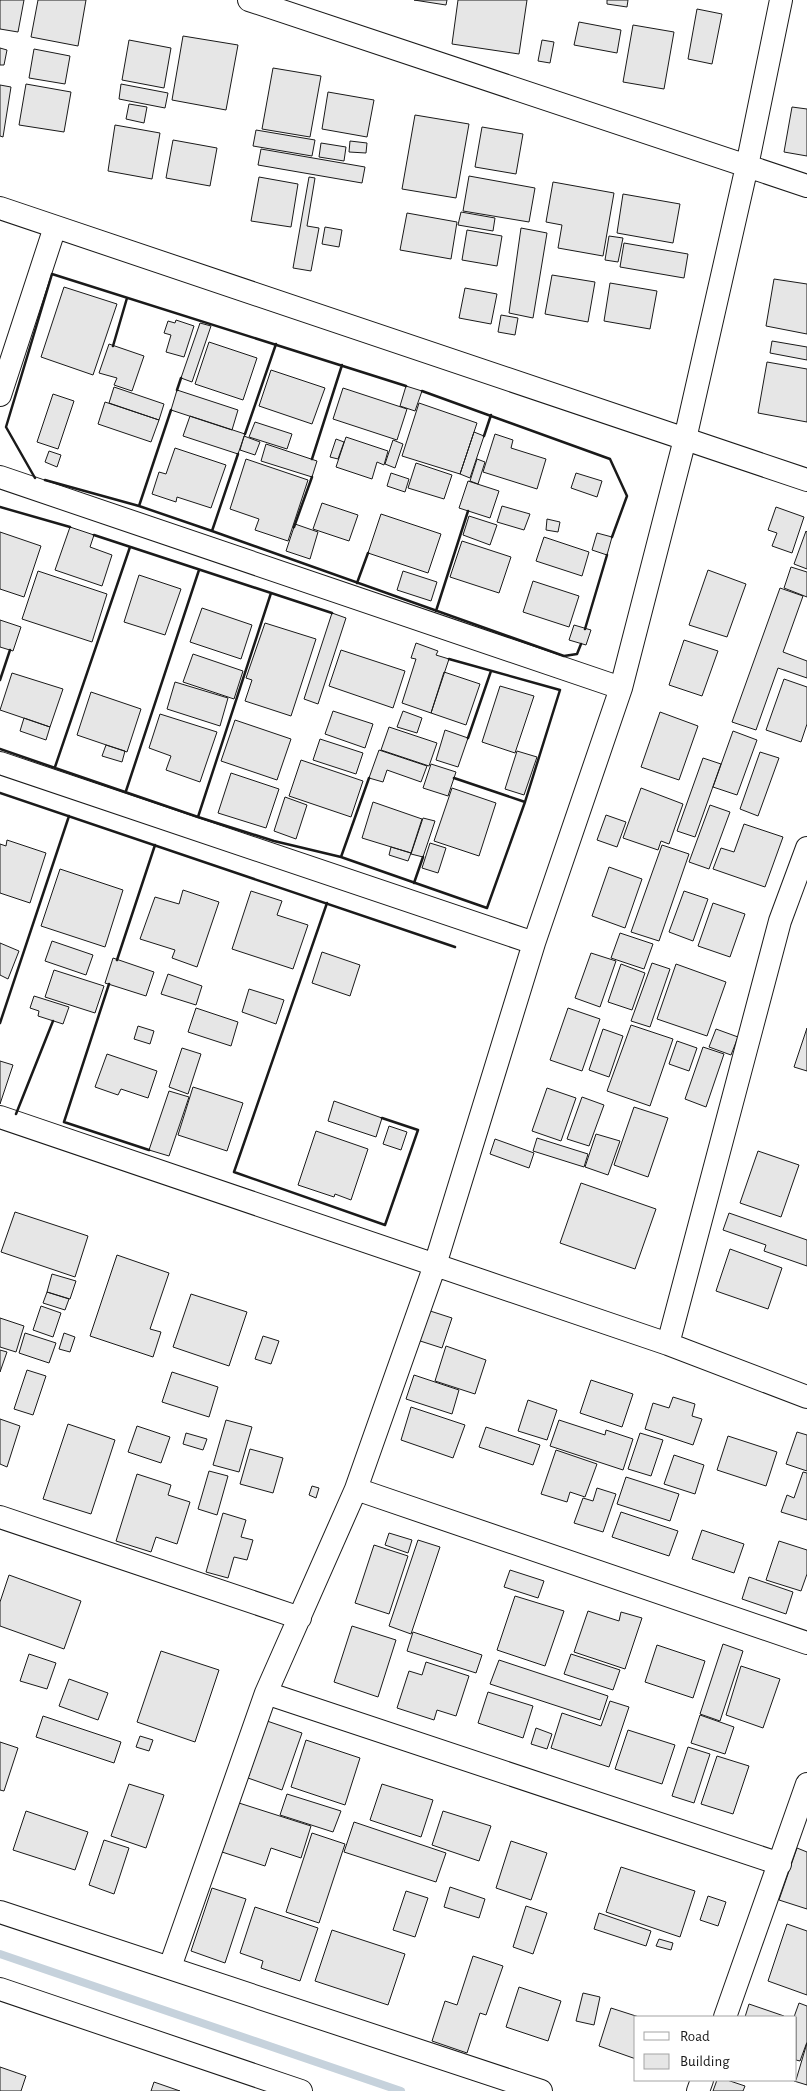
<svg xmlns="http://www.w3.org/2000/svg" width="807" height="2091" viewBox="0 0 807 2091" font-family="'Alegreya Sans',sans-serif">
<rect width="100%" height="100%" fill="#fff"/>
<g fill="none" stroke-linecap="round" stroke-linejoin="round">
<path stroke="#c6d2dc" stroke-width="8" d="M0,1954L401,2091"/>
</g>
<path fill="#e6e6e6" stroke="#1a1a1a" d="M0,0H24L18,32L0,29Z
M38,0H86L78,46L31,37Z
M414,0H447L446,5Z
M458,0H527L519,54L452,44Z
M607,0H628L627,7L607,4Z
M697,9L722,14L712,64L688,59Z
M579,22L621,30L617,53L574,45Z
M633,25L674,32L664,89L623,82Z
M183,36L238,45L226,110L172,100Z
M129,40L171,48L164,88L122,80Z
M542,40L554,42L550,63L538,61Z
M0,48L7,50L4,65H0Z
M34,49L70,56L65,84L29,78Z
M273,68L321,76L310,137L262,129Z
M26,84L71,92L64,132L19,125Z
M121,84L168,93L165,108L119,99Z
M0,85L11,87L3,137L0,136Z
M328,92L374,100L367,137L322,129Z
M129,104L147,107L144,123L126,119Z
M792,107L807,109V156L784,152Z
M415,115L469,124L456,198L402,189Z
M115,125L160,133L152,179L108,171Z
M482,127L523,134L516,174L475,167Z
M256,130L315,140L312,156L253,146Z
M173,140L217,148L210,186L166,178Z
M350,141L367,143L366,153L349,152Z
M321,143L346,147L344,161L319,157Z
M261,149L365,167L362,183L258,165Z
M469,176L535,188L529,222L463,211Z
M259,177L298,184L291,227L251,221Z
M309,177L315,178L307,226L319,228L311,271L293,268Z
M553,182L614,193L603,256L558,248L562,225L546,222Z
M623,194L680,204L673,243L617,233Z
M461,212L495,218L493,231L458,225Z
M407,213L457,222L451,259L400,250Z
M325,227L342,230L339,247L322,244Z
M521,228L547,233L533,318L509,313Z
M467,230L502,236L497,266L462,260Z
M609,236L623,238L618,262L605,260Z
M624,243L688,254L684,278L620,267Z
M552,275L595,282L588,322L545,314Z
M774,279L807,284V334L766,326Z
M610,283L657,291L650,329L604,321Z
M64,287L117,304L93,375L41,357Z
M465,288L497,294L491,324L459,318Z
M501,315L518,318L515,335L498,332Z
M176,320L194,326L184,357L166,352L171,335L164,333L168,321L175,323Z
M200,323L211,326L192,382L181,378Z
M772,341L807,347V360L770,353Z
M209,342L257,358L243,400L195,384Z
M109,344L144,356L132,391L114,385L117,378L99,373Z
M767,362L807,369V422L758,413Z
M271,370L325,388L312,424L259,406Z
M406,386L422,391L415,411L400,406Z
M114,387L164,404L159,420L109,403Z
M343,388L407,409L397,440L333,419Z
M177,390L238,410L232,430L171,410Z
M53,394L74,401L58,449L37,442Z
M105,402L159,420L151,442L98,424Z
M419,403L477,423L460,474L402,456Z
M190,416L245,434L238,454L183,436Z
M255,422L292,434L287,449L249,437Z
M474,432L484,436L470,478L460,474Z
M495,434L513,440L511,448L546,459L537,489L483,472Z
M244,436L260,442L255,455L240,450Z
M346,437L388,451L384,465L377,462L372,479L336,467Z
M336,439L344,442L338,459L330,457Z
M393,440L403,444L395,468L385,464Z
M266,444L317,461L312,477L261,461Z
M175,448L226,465L211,508L177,497L176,502L152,494L159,472L166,474Z
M49,451L61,455L57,467L45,462Z
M246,459L308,480L288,541L255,530L259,519L230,509Z
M477,459L485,462L478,484L470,481Z
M416,463L452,475L444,499L408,488Z
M391,473L409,479L405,492L387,486Z
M576,473L602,481L597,497L571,488Z
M468,481L499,491L490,518L459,508Z
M322,503L358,515L349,541L313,529Z
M502,506L530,514L524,530L497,522Z
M776,507L804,517L792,553L772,546L777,533L768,530Z
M381,514L441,534L428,573L368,553Z
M469,516L497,525L490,545L463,535Z
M547,519L560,522L558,532L546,530Z
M295,524L318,532L310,559L286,551Z
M70,527L94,535L90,547L112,555L102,586L55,570Z
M806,531L807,532V569L794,564Z
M0,532L41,546L24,597L0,589Z
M597,533L612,537L607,555L592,550Z
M544,537L589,552L582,576L536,561Z
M462,541L511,557L499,593L450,577Z
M791,567L807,572V597L784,588Z
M708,570L746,584L727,637L689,625Z
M38,571L107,594L92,642L22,619Z
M403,571L437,582L431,601L397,590Z
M139,575L181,589L165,635L124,622Z
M533,581L579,596L569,627L523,612Z
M780,588L803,596L783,652L807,661V678L778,668L756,730L732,722Z
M202,608L252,625L241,659L190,642Z
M332,613L346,618L318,704L304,699Z
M0,620L21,627L13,651L0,647Z
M265,623L316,639L291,716L245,701L252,680L246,678Z
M574,625L591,630L586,645L569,640Z
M684,640L718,651L702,696L669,685Z
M416,643L438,651L436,655L449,659L431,713L402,703L416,659L411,658Z
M341,650L405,671L393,708L329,686Z
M193,654L243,671L234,699L183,682Z
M444,672L480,684L466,725L431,713Z
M12,673L63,689L50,727L0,710Z
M784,679L807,687V724L801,742L766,730Z
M175,682L228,698L220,726L167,709Z
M500,686L534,696L515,753L482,742Z
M91,692L141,709L127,752L77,735Z
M333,711L373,724L365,748L325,734Z
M403,711L422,718L417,733L397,727Z
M660,712L698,726L679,780L641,767Z
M160,714L217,732L200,782L166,770L171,756L149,748Z
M24,718L50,727L46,740L20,731Z
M235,720L291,739L277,780L221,761Z
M389,727L437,743L429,766L381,750Z
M445,730L468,738L458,767L436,760Z
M733,731L757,740L737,795L713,787Z
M320,739L363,753L356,774L313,760Z
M106,745L125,751L122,762L102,756Z
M379,750L427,766L421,782L387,770L383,782L369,778Z
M517,751L537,757L524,795L505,789Z
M760,752L779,758L758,816L740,809Z
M703,758L721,764L695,837L677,831Z
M301,760L363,781L351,817L289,796Z
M431,764L456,772L448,796L423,788Z
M231,773L279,789L266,828L218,813Z
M452,788L496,803L479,856L434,841Z
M641,788L683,804L669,844L661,841L658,850L623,838Z
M285,797L307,805L296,839L274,831Z
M373,802L422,819L411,853L362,838Z
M710,805L730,812L709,869L689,862Z
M606,815L626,822L617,847L597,840Z
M423,818L435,821L423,857L411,854Z
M744,824L783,837L765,887L713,869L721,848L734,852Z
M7,840L46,853L30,903L0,893V844L6,846Z
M430,843L446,848L438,873L422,868Z
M662,845L689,854L659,941L631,932Z
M391,847L411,853L408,861L389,855Z
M609,867L642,879L625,928L592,916Z
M60,869L123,890L105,947L41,926Z
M183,890L219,902L197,967L172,958L175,950L140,939L155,897L179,904Z
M251,891L282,901L277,915L308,925L293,969L232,949Z
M684,891L708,899L693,941L669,932Z
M713,903L745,914L730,957L698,946Z
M620,933L653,944L644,969L611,958Z
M52,941L93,955L86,975L45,961Z
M0,943L19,951L8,979L0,975Z
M322,952L360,965L350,996L312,983Z
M591,953L616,961L600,1007L575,998Z
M113,958L154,972L146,996L105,983Z
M652,963L670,969L650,1027L631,1021Z
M621,964L645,973L632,1010L608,1002Z
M676,964L726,982L707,1036L657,1019Z
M54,970L104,986L95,1013L45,997Z
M168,974L202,986L196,1005L161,994Z
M249,989L284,1000L276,1024L242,1012Z
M34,996L69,1007L63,1024L38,1016L39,1011L30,1008Z
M196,1008L238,1022L231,1046L188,1032Z
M568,1008L600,1019L582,1071L550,1060Z
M631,1025L673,1039L650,1106L607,1091Z
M138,1026L154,1031L150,1044L134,1039Z
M807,1028V1071L794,1067Z
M603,1029L623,1036L609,1077L589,1070Z
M716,1029L738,1037L731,1055L709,1047Z
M677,1041L697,1048L689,1071L669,1064Z
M703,1047L724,1054L706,1107L685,1099Z
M182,1048L201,1054L188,1094L169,1087Z
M107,1054L157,1071L148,1098L121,1089L118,1095L95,1087Z
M0,1061L13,1065L0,1104Z
M193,1087L243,1103L227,1151L178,1135Z
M547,1088L576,1098L561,1141L532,1131Z
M169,1091L189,1097L169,1156L149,1150Z
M582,1097L604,1105L589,1146L567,1139Z
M334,1101L382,1118L376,1137L328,1121Z
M634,1107L668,1118L648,1177L614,1165Z
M389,1126L407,1132L401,1150L383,1144Z
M316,1131L368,1149L351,1200L335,1194L334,1197L298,1185Z
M596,1134L620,1141L608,1175L585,1167Z
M537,1138L588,1154L584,1167L533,1151Z
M495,1139L534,1153L529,1168L490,1154Z
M758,1151L799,1165L781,1217L740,1203Z
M581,1183L656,1209L635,1269L560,1243Z
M15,1212L88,1236L75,1277L1,1252Z
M729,1213L807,1240V1266L764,1251L766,1245L723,1230Z
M730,1249L782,1268L768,1309L716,1291Z
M117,1255L169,1273L150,1329L161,1332L153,1357L90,1336Z
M52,1274L76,1281L70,1299L47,1292Z
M47,1292L69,1299L65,1310L43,1303Z
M191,1294L247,1312L229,1366L173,1347Z
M41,1306L61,1313L53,1337L33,1330Z
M424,1309L452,1318L442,1348L414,1339Z
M0,1318L24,1326L16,1352L0,1347Z
M25,1333L56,1343L49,1363L19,1353Z
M64,1333L75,1337L70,1352L59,1349Z
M263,1336L279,1341L271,1364L255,1359Z
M446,1346L486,1360L475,1394L435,1381Z
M0,1350L7,1352L0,1372Z
M27,1370L46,1376L33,1415L14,1409Z
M172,1372L218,1387L209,1417L162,1402Z
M414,1375L459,1390L452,1414L406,1399Z
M591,1380L633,1394L622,1427L580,1413Z
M673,1397L695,1404L692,1416L702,1419L693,1445L645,1429L653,1403L669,1408Z
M528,1400L557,1410L547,1440L518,1431Z
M411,1407L465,1425L453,1458L401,1440Z
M0,1419L20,1426L7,1467L0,1464Z
M226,1420L252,1427L239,1472L213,1465Z
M559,1420L605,1435L606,1430L633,1439L623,1470L550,1446Z
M68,1424L115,1440L91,1514L43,1499Z
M137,1426L170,1437L161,1463L128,1452Z
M486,1427L540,1445L533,1465L479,1447Z
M797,1432L807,1435V1471L786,1464Z
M186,1433L207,1439L203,1450L183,1444Z
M640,1433L663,1440L651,1476L628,1469Z
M728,1436L777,1452L766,1486L717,1470Z
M250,1449L283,1458L273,1493L240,1484Z
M556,1450L597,1464L585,1497L570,1492L567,1502L541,1494Z
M674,1455L704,1465L695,1494L664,1484Z
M209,1471L228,1476L217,1515L198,1509Z
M803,1472L807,1473V1520L781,1512L787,1495L794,1498Z
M137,1474L171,1485L168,1495L190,1502L177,1544L156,1537L151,1552L116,1541Z
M626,1477L679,1494L670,1521L617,1504Z
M312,1486L319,1488L316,1498L309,1495Z
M597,1488L616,1494L603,1532L574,1523L583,1498L593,1501Z
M621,1512L678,1531L669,1556L612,1537Z
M223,1513L246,1520L241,1537L253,1540L247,1560L234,1557L228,1578L206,1572Z
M702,1530L744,1544L734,1573L692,1559Z
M389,1533L412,1540L408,1553L385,1545Z
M418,1540L440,1547L411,1634L389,1626Z
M779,1541L807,1550V1574L801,1591L766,1580Z
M374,1545L408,1556L389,1614L355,1603Z
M510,1570L544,1581L538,1598L504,1587Z
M9,1575L81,1601L64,1649L0,1626V1602Z
M749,1577L793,1592L786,1614L742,1599Z
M515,1596L564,1611L545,1666L497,1650Z
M588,1611L619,1621L621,1612L642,1618L625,1669L574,1652Z
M352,1626L396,1640L378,1697L334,1682Z
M413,1632L482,1655L476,1673L407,1651Z
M723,1644L743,1651L720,1721L700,1714Z
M657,1645L705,1661L693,1698L645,1682Z
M161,1651L219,1670L195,1742L137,1722Z
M29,1654L56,1663L47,1689L20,1681Z
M571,1654L620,1670L613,1690L564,1674Z
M499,1660L608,1696L600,1720L490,1684Z
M426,1662L469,1676L456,1716L437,1710L434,1720L397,1708L409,1671L422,1675Z
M741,1666L780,1679L763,1728L726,1715Z
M69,1679L108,1693L98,1720L59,1706Z
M488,1692L533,1706L523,1738L478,1723Z
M610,1701L629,1707L609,1767L551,1748L562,1713L601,1726Z
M700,1715L734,1727L725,1754L691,1743Z
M43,1716L121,1742L114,1763L36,1737Z
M267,1721L302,1733L282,1790L248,1778Z
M536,1728L552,1734L547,1749L531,1744Z
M628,1730L675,1745L662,1784L615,1769Z
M140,1736L153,1740L149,1751L136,1747Z
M306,1740L360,1758L345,1805L291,1787Z
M0,1742L18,1748L4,1791L0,1790Z
M688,1747L710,1754L694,1803L672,1796Z
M717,1756L749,1766L733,1814L701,1804Z
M129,1784L164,1795L146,1848L111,1836Z
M382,1784L433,1800L421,1837L370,1820Z
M287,1794L341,1811L333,1832L280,1815Z
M239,1803L311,1826L301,1858L271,1848L265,1866L222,1852Z
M26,1811L88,1832L75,1870L13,1850Z
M443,1811L491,1826L479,1861L432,1845Z
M354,1822L446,1853L436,1882L344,1852Z
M312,1833L345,1844L319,1923L286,1912Z
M104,1840L129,1848L114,1894L89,1885Z
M511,1841L547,1853L531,1900L496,1888Z
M797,1848L807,1852V1909L779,1900Z
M621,1867L695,1891L680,1937L606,1912Z
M450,1887L485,1899L479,1918L444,1907Z
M212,1888L246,1899L225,1963L191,1951Z
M406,1891L428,1898L415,1937L393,1930Z
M708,1896L726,1902L718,1926L700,1920Z
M526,1906L547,1913L533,1954L513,1947Z
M255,1907L318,1928L300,1981L261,1968L263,1961L240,1953Z
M599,1913L651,1931L646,1946L594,1929Z
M787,1924L807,1931V1995L768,1981Z
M332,1930L405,1954L388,2005L315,1981Z
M659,1939L673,1943L671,1950L656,1946Z
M473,1956L503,1966L486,2015L480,2013L467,2053L432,2041L445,2001L457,2005Z
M519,1987L561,2001L548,2041L506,2027Z
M583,1993L600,1997L594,2025L576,2021Z
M799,2003L807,2006V2042L800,2061L796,2060V2017H794Z
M749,2004L784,2016L783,2017H745Z
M611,2008L639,2017H636V2059L599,2046Z
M807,2043V2085L794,2081L796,2080Z
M0,2067L26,2076L21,2091H0Z
M717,2080H727L745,2086L743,2091H713Z
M154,2082L180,2091H151Z"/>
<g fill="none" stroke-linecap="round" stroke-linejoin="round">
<g stroke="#1a1a1a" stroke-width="24">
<path id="street" d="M249,0L807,186
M0,208L807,480
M0,395L55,227
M0,477L621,688
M0,763L534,943
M0,1117L668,1344L807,1397
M668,1344L780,921L807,848
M356,1489L807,1643
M0,1517L300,1618
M266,1693L780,1864
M0,1912L541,2091
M170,1967L266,1693L356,1489L435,1265L534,943L621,688L685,439L747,166L781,0
M0,1989L301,2091
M725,2017L807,1784
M698,2091L702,2080"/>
</g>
<use href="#street" stroke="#fff" stroke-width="22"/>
<path stroke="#1a1a1a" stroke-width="2.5" d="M113,346L127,298
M177,390L181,378
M422,391L610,459L627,496L612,537
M245,434L276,344
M484,436L491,415
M312,459L342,365
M35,478L6,427L52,274L406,386
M45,480L139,506L212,531L564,656L577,654L581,644
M139,506L171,410
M0,507L70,527
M294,527L312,477
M212,531L238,454
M94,535L332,613
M357,583L368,553
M436,611L468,511
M585,629L607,555
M0,680L10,650
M468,738L491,671
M0,749L198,817L274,841L341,857L487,908L525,802L560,690L449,659
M55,767L130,547
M454,778L525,802
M126,791L199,570
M0,793L455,947
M198,817L271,593
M341,857L369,778
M414,883L423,857
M327,903L234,1172L385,1225L418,1130L382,1118
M117,960L155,845
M109,984L64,1122L149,1150
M0,1023L69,816
M16,1114L53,1021"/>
</g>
<rect x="634" y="2016" width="162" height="65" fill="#ffffff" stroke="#a3a3a3"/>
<rect x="644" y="2032" width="25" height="8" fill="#ffffff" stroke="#a3a3a3"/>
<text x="680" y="2041" font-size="15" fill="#1a1a1a">Road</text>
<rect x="644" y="2054" width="25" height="15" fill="#e6e6e6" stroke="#a3a3a3"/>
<text x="680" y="2066" font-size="15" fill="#1a1a1a">Building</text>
</svg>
